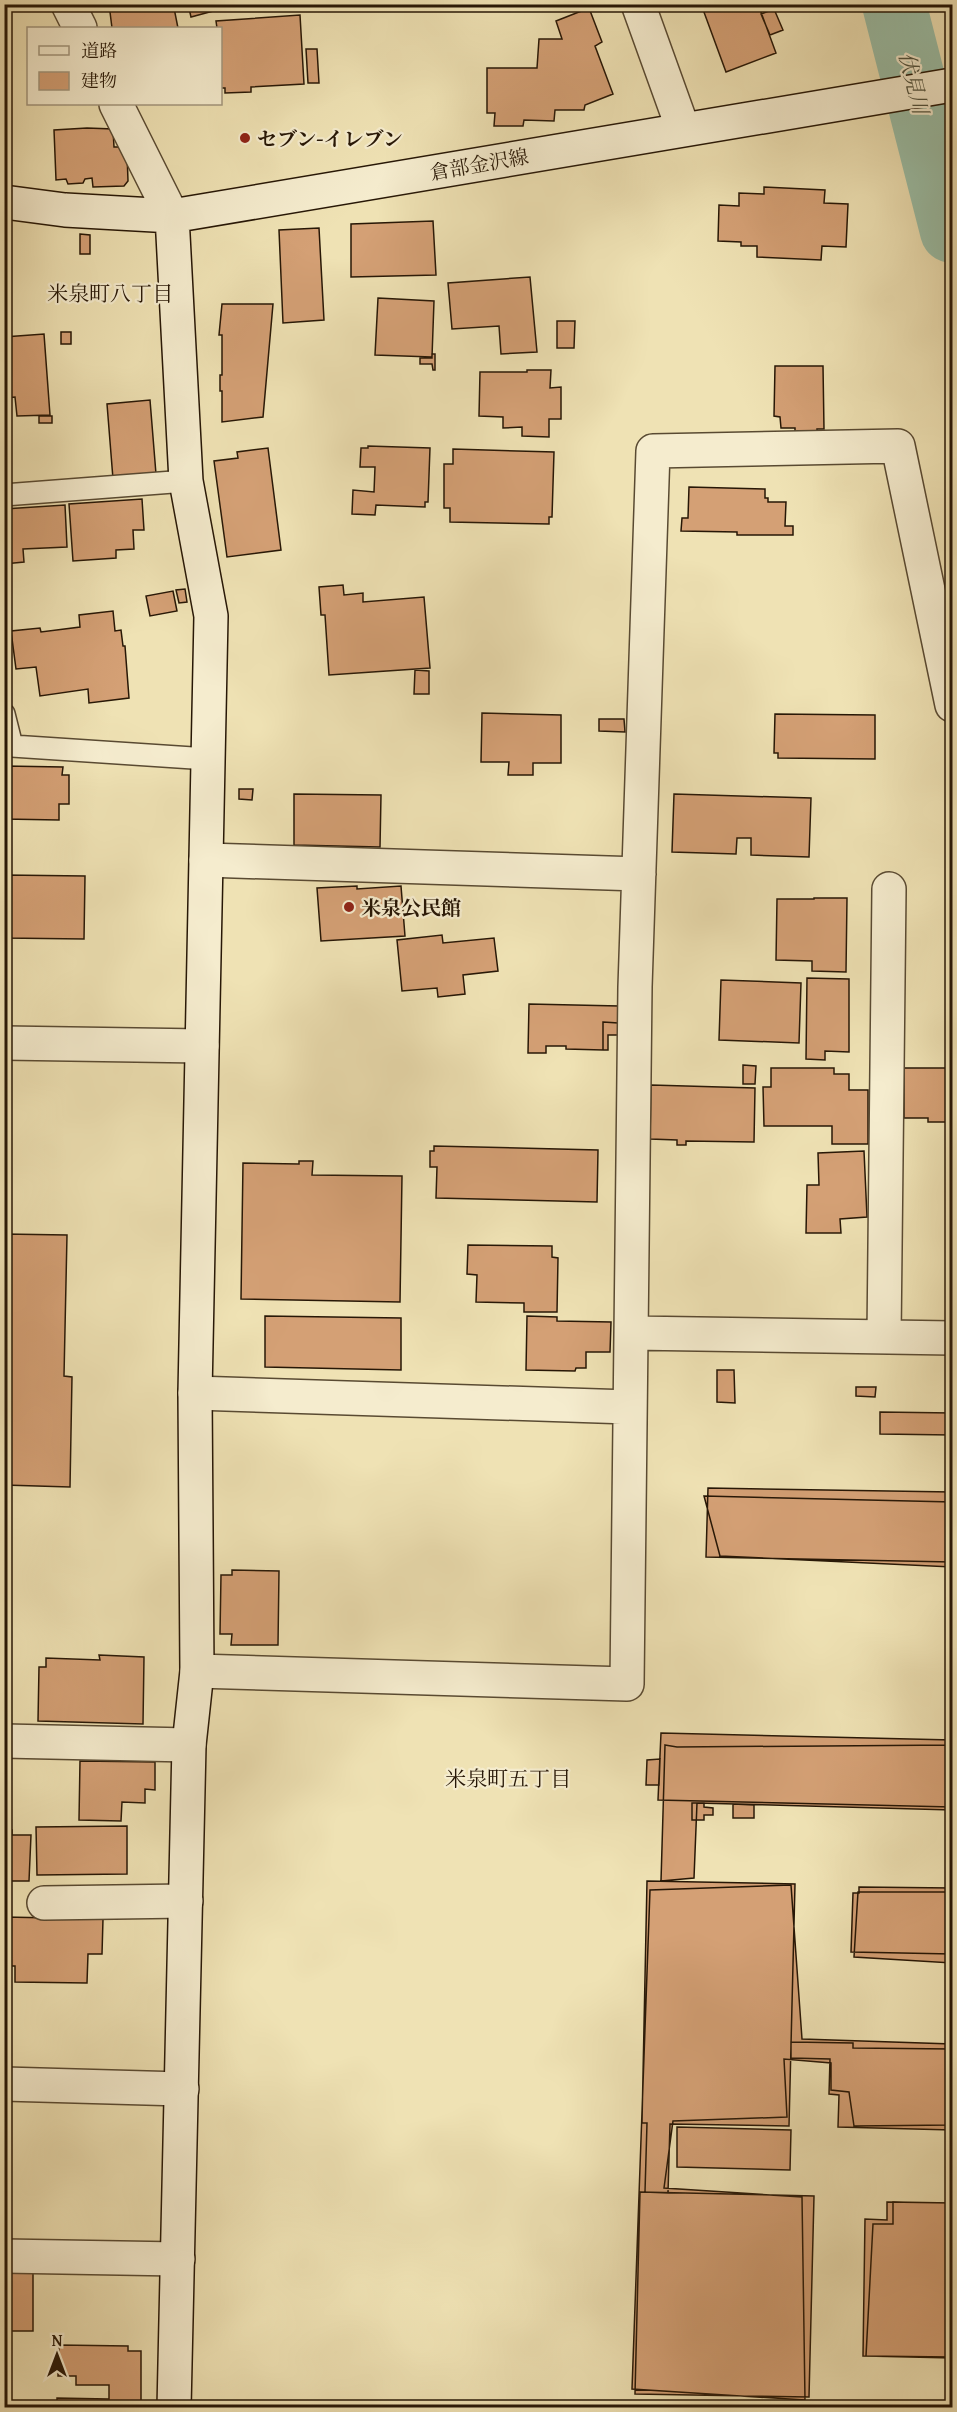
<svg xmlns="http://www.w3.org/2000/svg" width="957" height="2412" viewBox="0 0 957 2412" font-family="'Gentium Book Plus','Noto Serif JP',serif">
<rect width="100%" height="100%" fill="#efe2b4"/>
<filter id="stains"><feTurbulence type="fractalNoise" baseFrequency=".00333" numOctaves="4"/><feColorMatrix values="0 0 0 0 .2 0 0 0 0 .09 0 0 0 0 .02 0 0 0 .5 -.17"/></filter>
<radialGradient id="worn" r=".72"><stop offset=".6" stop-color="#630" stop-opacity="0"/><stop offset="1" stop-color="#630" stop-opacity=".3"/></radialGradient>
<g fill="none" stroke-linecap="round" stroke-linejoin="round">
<path stroke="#9bbfa7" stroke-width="64" d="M894,4L952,231"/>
</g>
<path fill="#d4a075" stroke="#271706" stroke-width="1.5" d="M109,4H178V8H174L178,28H112Z
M188,4H239L191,17Z
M701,4H758L776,53L726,72Z
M589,8L602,42L595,46L613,94L585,105L584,110H555L554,121L524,120L523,126H494L495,113H487V68H537L539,39H562L556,21Z
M774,9L783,30L770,35L761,14Z
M300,15L304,84L251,87V92L225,93V88H221L220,28H217L216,21Z
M306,49H317L319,83H308Z
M87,128L113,129L114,147H124L127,153L128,181L124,186L93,187L92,178L85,179L83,183L68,184L66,179L56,180L54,130Z
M764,187L825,190L824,203L848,204L846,247L822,246L821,260L757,257V246H741V242L718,241L719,205L739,206V193L764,194Z
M433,221L436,275L351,277V224Z
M319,228L324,320L283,323L279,230Z
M80,234L90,235V254H80Z
M530,277L537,352L501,354L499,326L452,329L448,283Z
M378,298L434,301L432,357L375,355Z
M222,304H273L263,417L222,422V391H220V375H222V335H219Z
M557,321H575L574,348H557Z
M61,332H71V344H61Z
M44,334L50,415L17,416L15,397L4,398V337Z
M432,354H435V370H433L432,364H420V358H432Z
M775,366H823L824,429H817V435H795V428H781L780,417L774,416Z
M527,370H551L550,388L561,387V419H549V437L522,436V427L503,428V417L479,416L480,372H527Z
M150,400L156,474L113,479L107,404Z
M39,416H52V423H39Z
M368,446L430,448L428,502H425V507L376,505L375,515L352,514L353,490L374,492L375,467H360L361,448H368Z
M268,448L281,550L227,557L214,461L238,458L237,452Z
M453,449L554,452L552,517H549V524L450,522V508H444V464H453Z
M689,487L765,489V498H768V502H786L785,526H793V535H737V532L681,531L682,518H688Z
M142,499L144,530H133L134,549L116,550V558L73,561L69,504Z
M65,505L67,547L23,549L24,562L4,564V509Z
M343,585L344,595L363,593V602L424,597L430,668L329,675L325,615H321L319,587Z
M185,589L187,602L179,603L176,590Z
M173,591L177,611L150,616L146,596Z
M113,611L115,631L121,630L123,646H125L129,698L89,703L88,689L40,696L36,667L16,669L11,631L40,628L41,632L80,627L79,615Z
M415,670L429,671V694H414Z
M482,713L561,715V763H533V775H508L509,762H481Z
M775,714L875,715V759L778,758V753H774Z
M599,719H624L625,732L599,731Z
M4,766L63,767L62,775H69V804H59V820L4,819Z
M4,766L63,767L62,775H69V804H59V820L4,819Z
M239,789H253L252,800L239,799Z
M294,794L381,795L380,847L294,845Z
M674,794L811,798L809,857L751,855V838H737L736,854L672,852Z
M4,875L85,876L84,939L4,938Z
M357,886V889L401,886L405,936L321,941L317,888Z
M814,898H847L846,972L812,971V961L776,960L777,899H814Z
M442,935L443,943L494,938L498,971L463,975L465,994L438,997L437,988L402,991L397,940Z
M807,978L849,979V1052L825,1051V1060L806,1059Z
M721,980L801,983L799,1043L719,1040Z
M529,1004L619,1006L618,1023L603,1022V1050L566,1049V1046H546V1053H528Z
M603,1022L618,1023V1035H608V1050H603Z
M743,1065L756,1066L755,1084H743Z
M771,1068H834V1074H849V1090H868V1144H832V1126H764L763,1087H771Z
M771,1068H834V1074H849V1090H868V1144H832V1126H764L763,1087H771Z
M904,1068H952V1122H928V1118H904Z
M651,1085L755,1088L754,1142L686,1141V1145H677V1140L650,1139Z
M434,1146L598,1150L597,1202L436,1198L437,1167H430V1151H434Z
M864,1151L867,1217L840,1219L841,1233H806L807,1185H819L818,1153Z
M299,1161H313L312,1175L402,1176L400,1302L241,1299L243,1163L299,1164Z
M4,1234L67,1235L64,1376L72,1377L70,1487L4,1485Z
M468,1245L552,1246V1257L558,1258L557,1312H524V1303L476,1302L477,1275L467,1274Z
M265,1316L401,1318V1370L265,1367Z
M527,1316L557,1317V1321L611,1322L610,1352H586V1368H576L575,1371L526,1370Z
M717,1370H734L735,1403L717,1402Z
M856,1387H876L875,1397L856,1396Z
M880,1412L952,1413V1435L880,1434Z
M708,1488L952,1492V1562L706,1557Z
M704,1496L952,1502V1567L720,1556Z
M232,1570L279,1571L278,1645H231L232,1634H220L221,1575H232Z
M99,1655L144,1657L143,1724L38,1721L39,1667H46V1658L100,1660Z
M661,1733L952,1740V1807L658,1800Z
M665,1745L677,1747L952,1745V1810L697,1803L694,1878L661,1881Z
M660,1759L659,1785H646L647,1760Z
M80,1761L155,1762V1790L145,1789V1803L122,1802L121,1821L79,1820Z
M692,1803H704V1807L713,1808V1815H704V1820H692Z
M733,1804L754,1805V1818H733Z
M127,1826V1874L37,1875L36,1827Z
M4,1829L12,1830V1835H31L29,1881H4Z
M647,1881L795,1884L789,2126L670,2124L668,2193L645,2192L647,2123H642Z
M791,1885L802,2039L952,2044V2125L854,2126L849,2092L831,2090V2063L784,2059L787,2117L673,2121L664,2188L802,2197L805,2400L632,2389L650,1890Z
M859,1887L952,1888V1954L851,1952L853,1893H859Z
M858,1892H952V1963L854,1957Z
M4,1917L103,1919L102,1954H88L87,1983L15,1982V1966H4Z
M791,2042L853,2043V2048L952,2049V2130L838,2127L839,2095L829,2094L830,2059L791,2058Z
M677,2127L791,2130L790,2170L677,2167Z
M640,2192L814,2196L809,2397L635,2394Z
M887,2202L952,2203V2357L863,2356L865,2219L887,2220Z
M893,2202L952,2203V2358L866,2356L873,2224H893Z
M4,2273H33V2331H4Z
M59,2345L128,2346V2351H141V2408H57V2398L109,2399V2385H76V2376H58Z"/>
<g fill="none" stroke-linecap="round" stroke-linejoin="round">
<g stroke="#594a32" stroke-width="24">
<path id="lane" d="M4,495L186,481
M4,714L12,746L208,759"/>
</g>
<g stroke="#594a32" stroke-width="36">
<path id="street" d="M68,4L80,28
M638,4L683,129
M116,104L172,216
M206,860L639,874
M4,1043L202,1046
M632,1333L952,1338
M884,1337L889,889
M195,1393L629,1407
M197,1671L627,1684L635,987L653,451L898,446L952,705
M4,1741L189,1745
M44,1903L186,1901
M4,2084L182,2089
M4,2256L178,2259"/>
</g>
<g stroke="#271706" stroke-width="36">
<path id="secondary" d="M4,202L65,210L172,216L952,85
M172,216L186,481L211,616L195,1393L197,1671L189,1745L174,2408"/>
</g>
<use href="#lane" stroke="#f5ecce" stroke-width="21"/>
<use href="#street" stroke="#f5ecce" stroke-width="33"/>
<use href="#secondary" stroke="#f5ecce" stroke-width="33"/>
</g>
<g fill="#8f2418" stroke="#f5ecce" stroke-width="2">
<circle cx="245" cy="138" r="6"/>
<circle cx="349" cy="907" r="6"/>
</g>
<g text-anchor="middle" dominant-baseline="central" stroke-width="4.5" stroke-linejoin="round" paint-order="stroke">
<g font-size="20" font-weight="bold" fill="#271706" stroke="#f5ecce" text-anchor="start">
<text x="257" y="138">セブン-イレブン</text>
<text x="361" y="907">米泉公民館</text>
</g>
<g font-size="20" fill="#271706" stroke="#f5ecce">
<text transform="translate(479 164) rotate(-10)">倉部金沢線</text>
</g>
<g font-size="21" font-style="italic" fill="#50523e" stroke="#f5ecce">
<text transform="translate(914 83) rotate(76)">伏見川</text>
</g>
<g font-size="21" fill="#271706" stroke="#f5ecce">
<text x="110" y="293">米泉町八丁目</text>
<text x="508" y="1778">米泉町五丁目</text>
</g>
</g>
<rect width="957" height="2412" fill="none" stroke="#efe2b4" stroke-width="24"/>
<rect x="6" y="6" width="945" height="2400" fill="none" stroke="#271706" stroke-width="3"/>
<rect x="12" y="12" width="933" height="2388" fill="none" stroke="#271706" stroke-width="1.5"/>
<rect x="27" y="27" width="195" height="78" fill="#f5ecce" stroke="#a3977e" stroke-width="1.5"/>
<rect x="39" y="46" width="30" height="9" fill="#f5ecce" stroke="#a3977e" stroke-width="1.5"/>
<text x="81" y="57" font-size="18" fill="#271706">道路</text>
<rect x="39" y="72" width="30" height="18" fill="#d4a075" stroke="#a3977e" stroke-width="1.5"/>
<text x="81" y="87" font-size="18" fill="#271706">建物</text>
<g transform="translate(57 2355)" stroke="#f5ecce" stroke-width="4.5" paint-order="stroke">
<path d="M0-4.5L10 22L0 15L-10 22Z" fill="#271706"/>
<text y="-9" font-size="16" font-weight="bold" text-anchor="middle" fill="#271706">N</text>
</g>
<rect width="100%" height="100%" filter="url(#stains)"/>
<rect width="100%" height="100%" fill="url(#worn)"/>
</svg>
